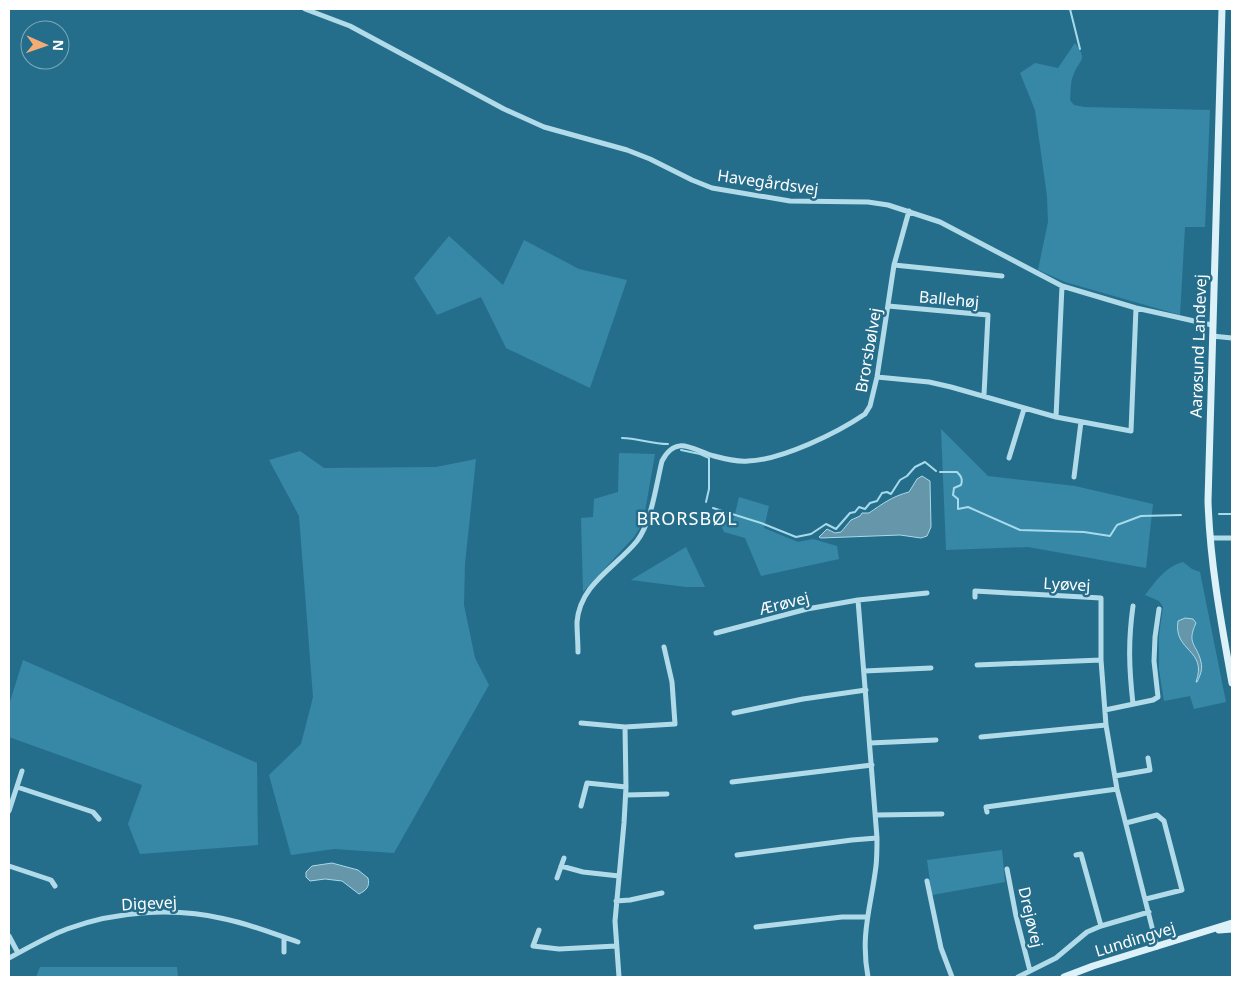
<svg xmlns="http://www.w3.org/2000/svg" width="1241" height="986" viewBox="0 0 1241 986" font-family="'Noto Sans',sans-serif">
<rect width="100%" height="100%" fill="#256e8b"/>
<path fill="#3688a6" d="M1075,43C1089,62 1079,58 1073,76C1070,83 1071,93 1070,100L1074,105L1084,107L1210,110L1205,227H1185L1180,315L1065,282L1038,270L1048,222L1047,196L1035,110L1020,73L1035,63L1058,68Z
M449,236L503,285L524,240L579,269L627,280L590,388L506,348L481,297L437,315L414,278Z
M941,429L988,476L1075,486L1153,504L1146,568L1028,547L946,550Z
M300,451L324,468L436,467L476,459L465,564L464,605L475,658L489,685L394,853L334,849L291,855L269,775L301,744L313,697L299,516L269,460Z
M619,453L655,454L643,523L634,537L583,592L581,518L593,517L594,499L618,492Z
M739,497L769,506L764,528L798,542L813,539L837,546L839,559L761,576L745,538L724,532L716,513L734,518Z
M686,547L705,587H686L631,580Z
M1183,562L1192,569L1200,572L1226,702L1194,709L1190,696L1164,701L1159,670V635L1163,607L1159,601L1145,595C1156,581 1165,567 1183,562Z
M23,660L257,763L258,845L140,854L128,824L142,785L9,737V705Z
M1002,850L1005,882L932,895L927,860Z
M40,967H177L178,977H36Z"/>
<path fill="#6696a9" stroke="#a7daeb" d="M922,476L930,481L931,527L927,536L921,538L900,535L821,538L819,537L827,529L835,533L841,532L851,520L860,516L862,513H869C882,504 893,496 909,492L917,479Z
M1185,618L1193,619L1196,623C1186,644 1197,644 1201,662C1203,669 1200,676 1197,682H1196C1208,649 1173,652 1178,621Z
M332,863L358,870L368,878C370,886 367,890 359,894L342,881L325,879L310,881L306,877V872L312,866Z"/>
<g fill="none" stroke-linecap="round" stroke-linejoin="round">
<path stroke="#a7daeb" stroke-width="2" d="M1070,9L1080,49
M622,438C638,438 651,444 668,444
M681,450L700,454L709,458V489L706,502
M940,472H957C961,476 963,479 961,485L954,488L953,495L958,499V509L968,507L1020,530L1084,532L1110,536L1117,525L1141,516L1181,515
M713,508L761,523L796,537L811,534L826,524L836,529L850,513L855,512L859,507L865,509L870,503L877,501L882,493L887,492L891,494L900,480L907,476L915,467L925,462L936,471
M1219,514H1232"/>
<path stroke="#b2dbea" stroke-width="5" d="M305,9L350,26L504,109L544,127L627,150L650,159L692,180L712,188L790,201L868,202L888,205L940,222L1062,286L1136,308L1212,325
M894,265L1002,276
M888,306L988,315L984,395
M1212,336L1232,338
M877,377L929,382L951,387L1056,417L1131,431L1136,308
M1056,417L1062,286
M1009,458L1024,409
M1074,477L1081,422
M1210,538H1232
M975,597V591L1101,598V660L1106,725L1117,789L1157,947
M858,600L877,838C877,847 877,857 876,866C871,907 860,934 868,977
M716,633L807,609L858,600L927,593
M578,652C578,642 577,632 577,622C580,584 616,567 637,541C652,521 656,485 662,461C676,434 693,450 714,456C725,459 738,462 748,461C782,460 837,433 865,414L870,406L877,377L894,265L909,211
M977,665L1101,660
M864,671L931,668
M1133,704C1129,668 1128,642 1133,606
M1105,710L1153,700L1158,697L1154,661L1155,637L1159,609
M734,713L803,699L866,690
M581,723L625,727L675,724L672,682L664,647
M981,737L1106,725
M870,743L936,740
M1115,776L1150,770L1148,758
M732,782L872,765
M17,787L93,812L99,819
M626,795L667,794
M581,806L587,783L626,787
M9,811L22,771
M987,812L986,807L1117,789
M876,815L942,814
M1126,823L1157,815L1164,821L1182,890L1146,899
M737,855L852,840L877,838
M1076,855L1081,854L1101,926
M9,866L51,880L55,886
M561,866L583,872L619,876
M1007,869L1016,916L1030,971
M557,878L564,858
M927,881L941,948L952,977
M616,901L630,900L662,893
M756,927L842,917H866
M539,930L533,946L559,949L616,946
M9,936L18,953
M284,952V937
M9,958C28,948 46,937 67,929C116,911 174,907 225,919C250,924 274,934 298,942
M619,977L615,921L624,823L626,787L625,727
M1018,977L1056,958L1087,932L1101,926L1149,912"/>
<path stroke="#ddf1f8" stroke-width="7" d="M1222,9L1208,501C1210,563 1221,622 1232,683
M1219,930L1232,929
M1064,977L1093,966L1232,923"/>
</g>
<g text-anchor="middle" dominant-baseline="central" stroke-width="5" stroke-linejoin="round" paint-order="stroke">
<g font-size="16" fill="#fff" stroke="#256e8b">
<text transform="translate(768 182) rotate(8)">Havegårdsvej</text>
<text transform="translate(949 299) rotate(5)">Ballehøj</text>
<text transform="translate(1198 346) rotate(-88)">Aarøsund Landevej</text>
<text transform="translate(868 350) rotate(-80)">Brorsbølvej</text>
<text transform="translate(1067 584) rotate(3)">Lyøvej</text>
<text transform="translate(784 603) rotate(-14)">Ærøvej</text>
<text transform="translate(149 903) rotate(-3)">Digevej</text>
<text transform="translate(1031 917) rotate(77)">Drejøvej</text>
<text transform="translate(1135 939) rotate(-17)">Lundingvej</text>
</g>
<g font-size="18" letter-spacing="1" fill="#fff" stroke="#256e8b">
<text x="687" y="518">BRORSBØL</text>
</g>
</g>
<rect width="1241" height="986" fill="none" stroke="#ffffff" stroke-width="20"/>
<g transform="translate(45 45) rotate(92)"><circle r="24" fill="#256e8b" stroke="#7ca8b9"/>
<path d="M0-4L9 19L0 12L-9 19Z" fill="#f4ac76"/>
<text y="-8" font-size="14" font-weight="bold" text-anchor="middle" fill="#ffffff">N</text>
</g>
</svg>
